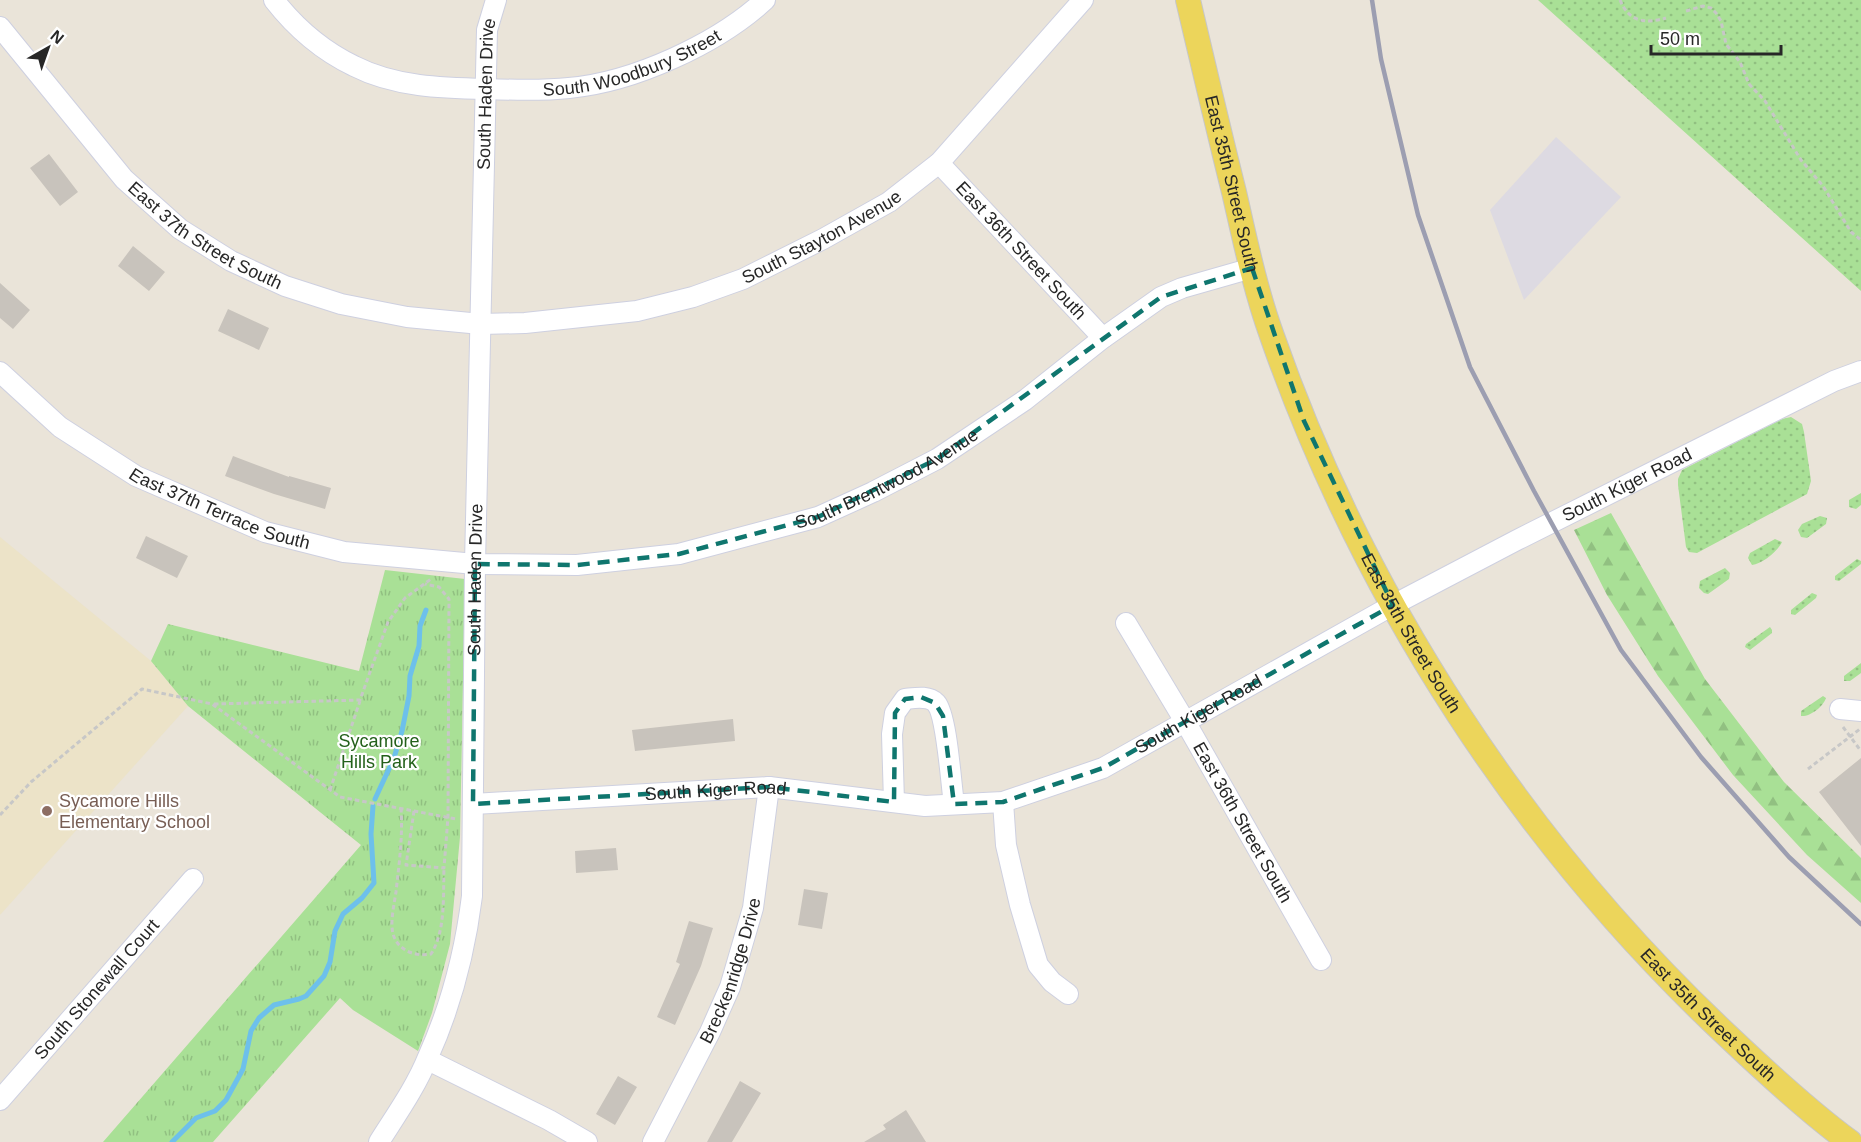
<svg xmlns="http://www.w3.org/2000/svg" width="1861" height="1142" viewBox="0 0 1861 1142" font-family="Arial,sans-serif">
<defs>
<pattern id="grass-dots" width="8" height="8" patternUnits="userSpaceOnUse" patternTransform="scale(1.5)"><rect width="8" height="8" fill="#a9e096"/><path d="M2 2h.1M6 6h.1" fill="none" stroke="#91c081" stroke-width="1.8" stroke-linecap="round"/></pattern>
<pattern id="forest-firs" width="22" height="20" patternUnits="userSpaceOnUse" patternTransform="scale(1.5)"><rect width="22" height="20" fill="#a9e096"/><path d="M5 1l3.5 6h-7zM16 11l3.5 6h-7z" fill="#91c081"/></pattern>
<pattern id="park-tufts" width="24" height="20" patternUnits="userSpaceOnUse" patternTransform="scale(1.5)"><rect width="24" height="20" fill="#a9e096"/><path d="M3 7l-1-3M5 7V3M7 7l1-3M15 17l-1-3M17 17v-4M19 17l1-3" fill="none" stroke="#91c081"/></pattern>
</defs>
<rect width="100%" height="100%" fill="#eae4d9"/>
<path fill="#dddae2" d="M1556,137L1621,197L1524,300L1490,210Z"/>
<path fill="#ece3c8" d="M0,537L151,661L188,706L0,915Z"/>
<path fill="url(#grass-dots)" d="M1538,0H1861V291Z
M1791,417L1802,424L1804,432L1811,481L1807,494L1697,553L1689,552L1686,547L1678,485V479L1682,470L1782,419Z
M1861,493V505L1856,509L1849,507V500Z
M1820,516L1827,518L1826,524L1807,538L1801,537L1798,530L1802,524Z
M1775,539L1782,542C1778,551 1762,564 1752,565L1748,558L1750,553Z
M1857,559L1861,561V564L1839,581L1835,580V576Z
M1725,568L1730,573L1729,579L1708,594L1704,593L1699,588L1700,581Z
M1812,593L1817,595L1816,598L1795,615L1791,614V610Z
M1770,627L1772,630V633L1750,650L1745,647L1746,644Z
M1861,663V673L1850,681H1844V676Z
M1823,696L1826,698C1823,707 1810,717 1801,716V711Z"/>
<path fill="url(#forest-firs)" d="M1611,513L1705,679L1784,782L1861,858V903L1807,855L1733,775L1658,676L1607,595L1574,530Z"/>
<path fill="url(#park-tufts)" d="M385,570L465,579L460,837L450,944L432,1013L418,1051L353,1010L340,998L213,1142H103L361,845L188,706L151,661L168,624L359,671Z"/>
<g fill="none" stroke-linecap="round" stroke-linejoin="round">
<path stroke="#6dc0eb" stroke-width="5" d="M375,799L394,758L402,731L409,696L410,676L419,646L420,626L426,610
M172,1142L196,1118L215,1111L226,1100L243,1069L251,1031L259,1018L274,1005L299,999L306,996L324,976L330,962L335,931L343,914L362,898L374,883L371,834L373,806"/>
</g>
<path fill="#c8c3bc" d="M49,154L78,192L60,206L30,168Z
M133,246L165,272L149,291L118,266Z
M0,283L30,310L13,329L0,318Z
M228,309L269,328L259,350L218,331Z
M233,456L289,477V476L331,488L325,509L274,494L225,476Z
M146,536L188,556L177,578L136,558Z
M733,719L735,741L635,751L632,730Z
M1861,758V846L1819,792Z
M616,848L618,870L576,873L575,851Z
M804,889L828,893L822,929L798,925Z
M689,921L713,928L701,966L675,1025L657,1017L680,964L676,962Z
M618,1076L637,1087L615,1125L596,1114Z
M740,1081L761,1093L732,1142H707Z
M906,1110L926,1142H864L886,1129L883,1125Z"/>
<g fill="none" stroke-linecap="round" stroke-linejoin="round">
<g stroke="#ced0e0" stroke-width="22">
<g id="minor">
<path id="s1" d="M274,0C295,27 323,51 354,66C395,87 442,88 487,89C514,90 541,91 569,88C634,82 717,44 765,0"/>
<path id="s2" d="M0,27L124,179L180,229L231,261L285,286L341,304L407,317L481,324L525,323L637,311L693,297L743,279L823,239L889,202L939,163L1083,0"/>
<path id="s3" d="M939,163L1103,338"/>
<path id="s4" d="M0,372L60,427L136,476L265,532L344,552L475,564L577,565L679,554L818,517L873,492L937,459L1025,400L1103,338L1161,297L1182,288L1252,268"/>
<path id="s5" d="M1126,623L1186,723L1321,960"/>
<path d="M1840,709L1861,711"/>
<path d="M894,802L892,734L895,713L905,699C915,698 928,695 936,703C947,715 951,785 954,804"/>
<path d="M1003,802L1006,845L1020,905L1038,965L1052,982L1068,994"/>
<path id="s6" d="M473,804L769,787L925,806L1003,802L1103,768L1393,605L1517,540L1834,381L1861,371"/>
<path d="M428,1060L549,1120L587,1142"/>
<path id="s7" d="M0,1100L193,879"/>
<path id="s8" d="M379,1142C396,1115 416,1087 428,1057C451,1006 465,952 472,896L475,564L487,30L496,0"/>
<path id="s9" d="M653,1142L710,1032L730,987L753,908L769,787"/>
</g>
</g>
<g stroke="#c7c7c7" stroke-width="26">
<g id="major">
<path id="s10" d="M1188,0C1203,64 1218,128 1234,192C1245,240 1255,289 1272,336C1365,602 1525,847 1732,1040C1769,1075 1808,1111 1850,1142"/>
</g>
</g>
<path stroke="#c7c7c7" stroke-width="3" stroke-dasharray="4.5 3" stroke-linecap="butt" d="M1620,0C1629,22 1645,24 1666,18
M1686,11L1703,6L1711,8L1716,13L1721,21L1726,44L1740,62L1749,84L1765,101L1801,160L1823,186L1851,232L1861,240
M214,704L360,700L388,622L405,598L431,579
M1843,727L1861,751
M1808,769L1860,729
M330,790L360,701
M401,808C403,837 399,864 396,892C394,905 390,922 393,934C398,951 416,957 431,954C446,931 443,894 444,868
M414,811L406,865L444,868L448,817L449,599L439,587L425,584
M0,815L31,782L142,689L212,704L340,797L456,819"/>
<use href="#minor" stroke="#fff" stroke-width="20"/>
<use href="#major" stroke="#ecd55b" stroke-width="24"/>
<path stroke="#9c9eb1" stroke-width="4.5" d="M1372,0L1381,59L1418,215L1470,367L1534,491L1621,650L1701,757L1789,857L1861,924"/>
</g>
<path fill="none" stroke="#0f766e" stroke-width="4.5" stroke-dasharray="12 8" stroke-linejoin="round" d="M1252,268L1304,421L1393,605L1103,768L1003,802L954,804L943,716L935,703L921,697L905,699L895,713L894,802L769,787L473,804L475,564L577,565L679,554L818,517L937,459L1161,297Z"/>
<circle fill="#8d6e63" stroke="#fff" stroke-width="2" cx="47" cy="811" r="6"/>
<g text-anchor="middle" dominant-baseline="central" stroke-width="4.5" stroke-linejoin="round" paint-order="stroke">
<g font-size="18" fill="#272727" stroke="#fff">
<text stroke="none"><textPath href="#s1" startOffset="390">South Woodbury Street</textPath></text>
<text stroke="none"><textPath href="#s8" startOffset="1068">South Haden Drive</textPath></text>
<text stroke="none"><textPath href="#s10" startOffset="189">East 35th Street South</textPath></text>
<text stroke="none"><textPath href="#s2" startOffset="296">East 37th Street South</textPath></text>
<text stroke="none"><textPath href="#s2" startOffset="948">South Stayton Avenue</textPath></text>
<text stroke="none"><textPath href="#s3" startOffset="120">East 36th Street South</textPath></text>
<text stroke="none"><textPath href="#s4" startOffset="952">South Brentwood Avenue</textPath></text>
<text stroke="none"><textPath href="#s6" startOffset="1233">South Kiger Road</textPath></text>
<text stroke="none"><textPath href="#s4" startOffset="262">East 37th Terrace South</textPath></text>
<text stroke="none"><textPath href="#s8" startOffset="582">South Haden Drive</textPath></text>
<text stroke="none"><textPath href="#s10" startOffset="675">East 35th Street South</textPath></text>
<text stroke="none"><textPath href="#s6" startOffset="747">South Kiger Road</textPath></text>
<text stroke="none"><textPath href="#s6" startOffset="243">South Kiger Road</textPath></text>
<text stroke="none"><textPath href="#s5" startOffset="231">East 36th Street South</textPath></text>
<text stroke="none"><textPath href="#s9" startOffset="189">Breckenridge Drive</textPath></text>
<text stroke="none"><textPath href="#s7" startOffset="147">South Stonewall Court</textPath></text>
<text stroke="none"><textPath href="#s10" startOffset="1161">East 35th Street South</textPath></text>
</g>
<g font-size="18" fill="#24611b" stroke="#fff">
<text x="379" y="741">Sycamore<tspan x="379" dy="21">Hills Park</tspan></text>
</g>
<g font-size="18" fill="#785e54" stroke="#fff" text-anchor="start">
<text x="59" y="801">Sycamore Hills<tspan x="59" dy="21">Elementary School</tspan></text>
</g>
</g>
<g transform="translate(48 48) rotate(40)" stroke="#ffffff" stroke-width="4.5" paint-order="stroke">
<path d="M0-4.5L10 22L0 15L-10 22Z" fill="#272727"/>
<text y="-9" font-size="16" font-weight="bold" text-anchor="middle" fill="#272727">N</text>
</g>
<path d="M1651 45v9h130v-9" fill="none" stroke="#272727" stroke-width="3"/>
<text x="1660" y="45" font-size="18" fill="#272727" stroke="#ffffff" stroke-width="4.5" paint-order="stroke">50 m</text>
</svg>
